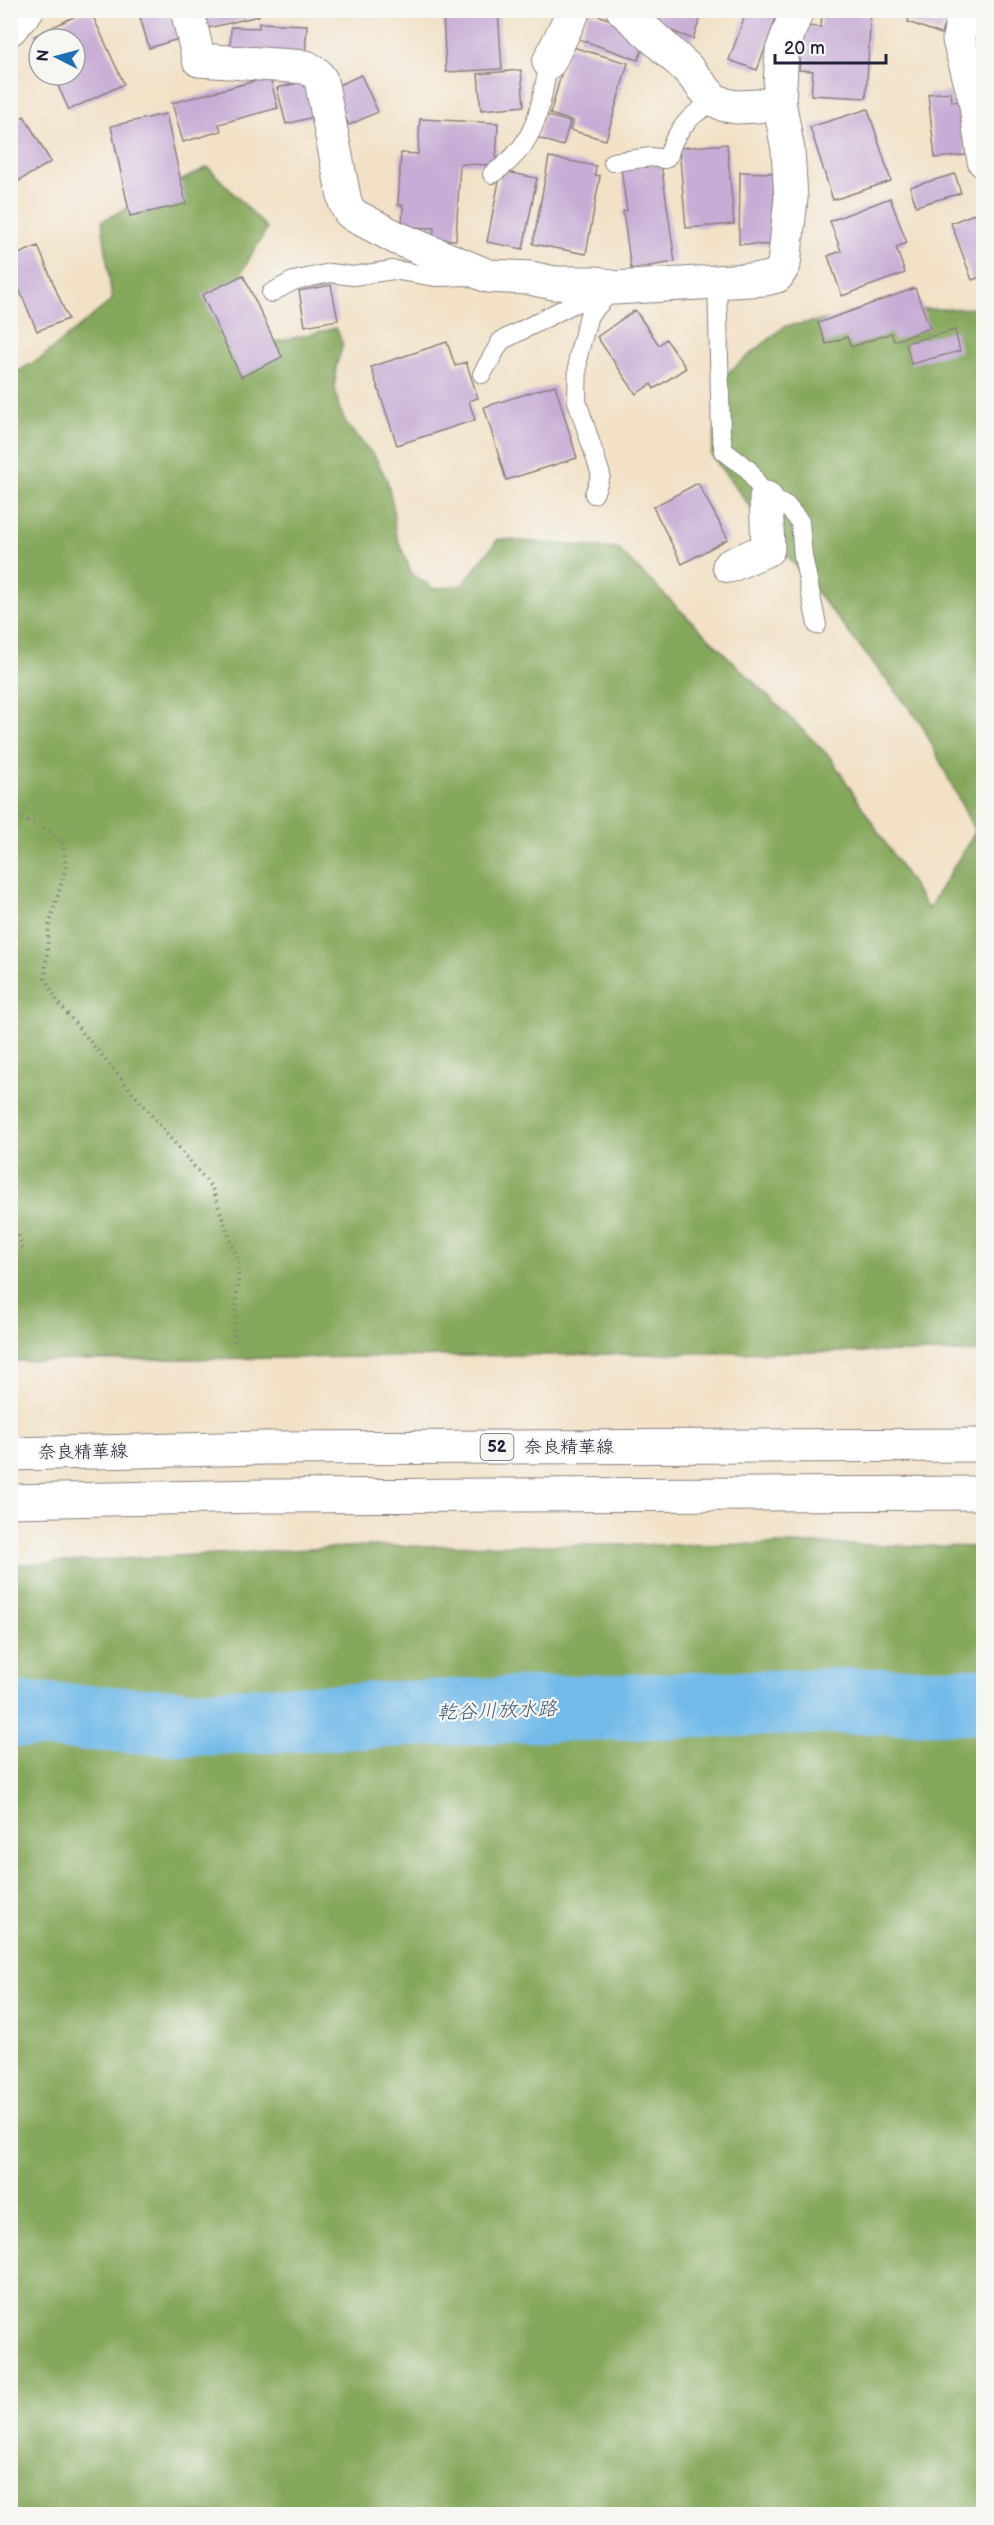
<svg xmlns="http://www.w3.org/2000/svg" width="994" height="2525" viewBox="0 0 994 2525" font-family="'Balsamiq Sans','Klee One',sans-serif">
<rect width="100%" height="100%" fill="#f6f6f2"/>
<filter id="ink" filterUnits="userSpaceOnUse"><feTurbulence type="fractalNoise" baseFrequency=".0167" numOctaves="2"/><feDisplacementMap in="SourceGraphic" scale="12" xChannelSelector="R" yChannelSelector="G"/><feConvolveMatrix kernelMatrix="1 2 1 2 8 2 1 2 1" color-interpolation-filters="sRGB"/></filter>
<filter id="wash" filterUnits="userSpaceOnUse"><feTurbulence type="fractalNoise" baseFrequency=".008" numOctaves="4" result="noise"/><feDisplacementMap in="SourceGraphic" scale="24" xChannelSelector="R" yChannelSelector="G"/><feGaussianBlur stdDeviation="1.35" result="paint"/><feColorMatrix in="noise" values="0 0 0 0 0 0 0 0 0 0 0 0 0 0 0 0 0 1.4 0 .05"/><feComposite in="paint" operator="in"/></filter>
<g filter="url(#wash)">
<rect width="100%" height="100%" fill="#f2e1c6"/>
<path fill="#86a85c" stroke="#54654c" stroke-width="1.5" d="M208,167L267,228L238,279L242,350L336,328L343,345L336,366L335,388L339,407L347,425L375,457L387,480L393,506L395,532L412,574L434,589L462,585L498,539L618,549L830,757L928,909L975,832L921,723L782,549L711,455L725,375L785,326L893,310L983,308V1352H812L11,1361L10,376L41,358L112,300L102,221Z
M819,1544L983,1547V2514H11V1563L26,1564L366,1546Z"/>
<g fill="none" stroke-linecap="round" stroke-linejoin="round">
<path stroke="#71bae9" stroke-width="66" d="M10,1714L190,1723L503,1710L846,1701H984"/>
</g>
<g id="blocks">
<path fill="#c7acd5" d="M88,10H90L124,84L69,110L53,75H75V39H39V46L34,36Z
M138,10H174L182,38L149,48Z
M203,10H258L259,16L208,28Z
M636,10H703L693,39L652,24Z
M747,10H779L757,70L729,60Z
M822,10H871L866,98L811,95L813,71L799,70L801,51H803L804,26L821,27Z
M898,10H949L941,34L908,22L909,18L897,13Z
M498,11L502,69L446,72L443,14Z
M589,12L623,24L621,31L640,37L644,46L638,60L579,39Z
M259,23L307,25L305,56L230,53L231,27L259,28Z
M569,46L628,63L606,140L570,130L573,121L550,114Z
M521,70L524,106L481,110L478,74Z
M361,75L378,112L349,125L332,88Z
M270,77L278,108L219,124L221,131L183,142L172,103Z
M310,80L318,116L286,124L277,88Z
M951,92L952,102L961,101L966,155L935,158L928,94Z
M868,109L891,181L833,200L810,127Z
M166,114L186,204L130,216L111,126Z
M544,115L570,122L563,146L538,138Z
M24,116L51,162L10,186V119L13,123Z
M420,119L498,123L496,165L460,164L456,240L433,239L434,228L402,227L403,205H398L401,153L418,154Z
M727,144L734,224L686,228L679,148Z
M549,157L596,166L595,175L600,176L586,254L533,244Z
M661,163L675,262L631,269L623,211H627L621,169Z
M501,171L537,178L523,249L487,242Z
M740,172L775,173L772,245L739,244Z
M955,174L961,193L916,206L910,187Z
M890,198L907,243L896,247L905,273L842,296L828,256L841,251L830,221Z
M984,210V276L972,280L951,223Z
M38,246L68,319L37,331L11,270L16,267L11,257Z
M243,275L282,357L241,377L202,295Z
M331,285L338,320L305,326L299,291Z
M915,288L930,328L894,341L891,333L851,347L847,337L826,344L818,323Z
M635,310L659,345L666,339L686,368L654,389L651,384L636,394L597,337Z
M955,330L960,351L911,364L906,343Z
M447,342L455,366L466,362L478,398L469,401L475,420L397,445L371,367Z
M555,385L577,458L506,480L484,407Z
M698,483L728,539L682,564L653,507Z"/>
</g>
</g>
<g filter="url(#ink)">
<use href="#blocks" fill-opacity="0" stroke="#8a8280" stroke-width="1.5"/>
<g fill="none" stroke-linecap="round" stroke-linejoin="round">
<g stroke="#8a8280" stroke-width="20">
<path id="service" d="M613,162L651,157L665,159L669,155C671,140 686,120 699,111C705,107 710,105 713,99
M492,174C537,145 539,111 549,62
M717,281L721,434L724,451L749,470L766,498L786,505L800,522L803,556L817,625
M271,293L293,281L330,273L353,276L393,270L437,277L471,276
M482,374L501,341L569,306L607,291
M594,494L601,475L577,401L578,356L589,315L615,288"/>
</g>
<g stroke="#8a8280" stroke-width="35">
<path id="minor" d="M187,10L199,60L306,67L316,73L321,80L345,202L349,211L355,216L397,238L488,276L530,278L554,283H597L615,288L765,279L777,276L784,265L791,198L788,150L779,101L782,51L797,10
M623,10L687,68L713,99L725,105L737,107L758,106L779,101
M963,10L959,40L975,99L984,161
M549,62L574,10
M729,566L768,549L766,498"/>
</g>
<g stroke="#8a8280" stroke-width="35">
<path id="tertiary" d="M10,29L27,10"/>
</g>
<g stroke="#8a8280" stroke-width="35">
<path id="primary" d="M10,1454L265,1448L984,1445
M10,1501L264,1496L984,1493"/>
</g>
<path stroke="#8a8280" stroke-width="4" stroke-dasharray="1.5 4.5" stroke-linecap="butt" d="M10,816L41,825L63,844L66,867L49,926L45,978L59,1004L212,1188L239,1265L234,1342
M10,1227L17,1233L23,1250"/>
<use href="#service" stroke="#fff" stroke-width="18"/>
<use href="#minor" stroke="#fff" stroke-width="33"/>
<use href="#tertiary" stroke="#fff" stroke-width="33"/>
<use href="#primary" stroke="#fff" stroke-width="33"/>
</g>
</g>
<g text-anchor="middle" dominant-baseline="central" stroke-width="4.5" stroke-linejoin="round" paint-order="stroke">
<rect fill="#f6f6f2" stroke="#626272" stroke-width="1.5" x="480.5" y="1434" width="33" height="26" rx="4.5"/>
<g font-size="16" font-weight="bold" fill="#22223b">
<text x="497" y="1447">52</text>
</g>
<g font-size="18" fill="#22223b" stroke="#f6f6f2">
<text x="569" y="1447">奈良精華線</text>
<text transform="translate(83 1452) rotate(-1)">奈良精華線</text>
</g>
<g font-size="20" font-style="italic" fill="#3e5778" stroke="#f6f6f2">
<text transform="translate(497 1711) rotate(-2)">乾谷川放水路</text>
</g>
</g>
<rect width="994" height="2525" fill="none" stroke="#f6f6f2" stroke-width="36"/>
<g transform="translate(57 57) rotate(276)"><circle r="28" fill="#f6f6f2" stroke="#a1a1a9" stroke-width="1.5"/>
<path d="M0-4.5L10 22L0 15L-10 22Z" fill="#1f6fb2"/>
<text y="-9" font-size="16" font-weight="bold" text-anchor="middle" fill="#22223b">N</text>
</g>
<path d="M775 54v9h111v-9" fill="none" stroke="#22223b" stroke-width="3"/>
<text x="784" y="54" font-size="18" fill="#22223b" stroke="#f6f6f2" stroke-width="4.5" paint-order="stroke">20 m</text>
</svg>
